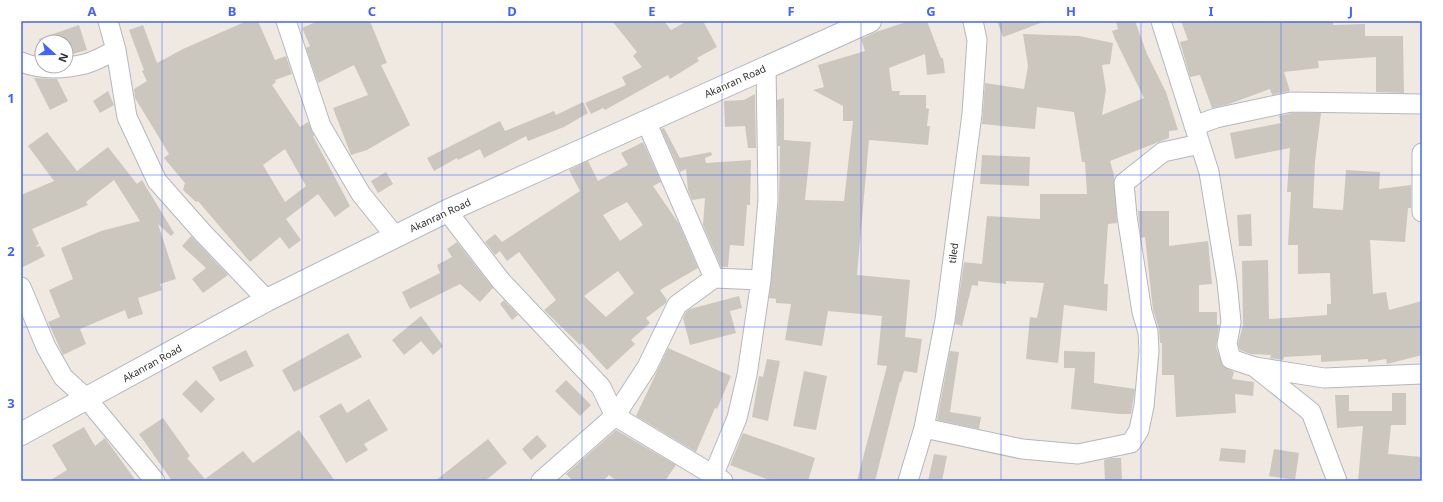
<svg xmlns="http://www.w3.org/2000/svg" width="1443" height="502" viewBox="0 0 1443 502" font-family="'Noto Sans',sans-serif">
<rect width="100%" height="100%" fill="#efe9e1"/>
<path fill="#cbc7bf" fill-rule="evenodd" d="M247,21H258L275,60L286,56L292,74L275,80L276,82L272,85L300,127L308,122L314,135L313,136L350,206L335,217L318,194L286,219L301,240L289,249L280,237L250,262L198,201L196,202L183,190L185,183L164,158L169,154L135,98L134,89L147,81L142,71L144,70L129,30L143,25L157,63L183,49ZM285,149L306,186L285,202L263,165Z
M318,21H370L387,63L381,65L410,125L367,150L351,155L333,108L368,95L354,65L318,83L306,48L310,46L302,28Z
M612,21H664L671,30L687,21H703L717,47L697,58L699,61L670,79L668,75L605,110L603,108L591,114L585,103L626,85L622,77L642,67L633,56L637,52Z
M909,21H927L941,58H943L945,73L927,75L925,54L889,68L892,91H900L899,95H926V108L929,109L927,126H930L928,145L869,140L857,275L910,280L905,337L922,339L917,373L904,371L901,382H900L875,481H857L887,366L877,365L882,316L828,311L822,346L785,340L791,304L776,303V299L769,298L779,201L780,146H778L777,100L784,98V140L811,142L805,200L844,201L853,121H843V106L813,90L824,87L818,65L865,51L861,39L876,32Z
M997,21H1043V22L1003,37Z
M1116,21H1135L1147,54L1166,92L1178,130L1169,131V138L1110,161L1114,175L1117,223L1108,224L1104,284H1108L1107,311L1064,305L1058,363L1026,359L1030,317L1037,318L1044,283L1006,281V284L978,281V286L972,285L962,326L955,324L964,262L982,264L987,216L1040,219V194H1087L1085,162H1082L1074,112L1037,107L1035,129L982,124L985,83L1024,89L1028,66L1023,34L1079,36L1113,43L1110,64L1102,65L1106,90L1102,115L1144,98L1115,39L1112,31L1118,29Z
M1181,21H1333V25L1365,24V36H1403L1404,93L1376,92V57L1333,60L1318,61L1319,68L1284,72L1290,91L1272,95L1270,89L1229,104L1212,108L1200,75L1190,77L1180,42L1188,40Z
M79,25L87,50L66,56V42H42V48L39,39Z
M34,78L57,79L68,101L50,110Z
M108,91L114,105L100,113L93,101Z
M755,94L756,148H748L745,126L725,127L724,101L744,100Z
M583,102L588,113L564,127L528,141L526,136L484,158L480,149L458,160L457,158L434,171L427,158L500,121L505,131L554,111L556,115Z
M1292,113H1321L1315,161L1313,208L1343,210L1346,170L1380,172L1379,189L1411,185V208H1408L1405,242L1370,240L1373,294L1386,292L1389,310L1422,301V355L1387,364L1386,359L1368,362V359L1321,362V355L1284,357L1283,360L1270,358L1271,355L1251,354L1240,350L1238,344L1243,325L1242,261L1268,260L1269,319L1327,315V304H1331L1330,273L1298,274V245H1288L1291,192H1287L1290,148L1235,159L1230,133L1281,123L1279,116Z
M664,128L680,158L711,152L712,155L705,158L706,163L751,160L750,205H747L744,246L730,245L728,267H721L703,225L705,198L692,200L688,190L686,169L680,172L661,129Z
M47,132L77,171L108,147L137,184L142,180L174,233L171,236L158,224L176,279L160,284L162,290L138,298L143,314L128,319L125,310L80,329L86,344L63,355L48,322L60,317L49,290L73,279L61,248L101,231L140,221L114,180L86,202L88,205L32,229L39,244L35,247L40,246L45,256L21,268V195L54,181L28,146Z
M643,142L661,182L653,186L679,224L698,268L660,290L667,300L666,303L646,318L650,323L631,340L635,344L607,370L582,343L580,345L544,310L556,300L519,252L507,261L500,251L495,255L485,242L495,234L502,242L580,191L569,170L588,161L598,181L628,165L621,153ZM627,202L643,225L620,241L603,215ZM618,271L634,293L606,317L584,296Z
M982,155L1030,157L1029,186L980,184Z
M386,172L393,184L378,193L371,181Z
M1138,211H1169V246L1208,241L1212,284L1199,285V312H1217V325H1219L1216,347L1223,366L1234,372L1232,379L1254,382L1253,396L1235,394L1236,413L1176,417L1174,375H1162V343H1160L1159,329L1153,310L1145,237L1141,238Z
M1251,214L1252,246H1239L1237,215Z
M191,236L228,275L203,293L192,279L206,268L182,246Z
M457,242L493,288L480,302L460,284L410,309L402,292L440,273L437,265L452,257L447,249Z
M739,296L742,308L730,311L736,333L690,345L683,318L686,312L690,309Z
M504,300L518,315L512,320L500,304Z
M421,316L443,346L433,355L421,341L404,355L392,340Z
M348,333L362,357L294,392L282,370Z
M668,348L731,376L717,409L715,408L696,452L636,416Z
M246,350L254,366L220,382L212,367Z
M950,351L959,352L950,412L981,417L979,429L937,420Z
M1064,351L1095,352L1094,383L1135,389L1131,414H1119L1071,409L1075,368H1064Z
M767,359L780,361L768,421L752,417L759,376L763,377Z
M804,371L827,376L816,430L793,426Z
M196,380L215,399L201,413L182,394Z
M566,380L591,405L580,416L555,391Z
M1392,393H1406V425H1391L1388,454L1422,457L1420,481H1358L1363,426L1337,428L1335,395H1349V411H1392Z
M369,399L388,430L364,444L368,450L346,463L319,416L341,403L347,413Z
M163,418L190,456L187,458L205,479L243,451L253,463L299,430L335,481H172L139,434Z
M84,427L95,446L105,438L136,481H49L67,470L52,445Z
M616,430L676,465L665,481H617L609,475L603,481H573L566,474Z
M743,433L815,458L808,481H772L730,465Z
M537,435L547,446L531,460L522,449Z
M488,439L507,463L485,481H435Z
M1221,448L1246,450L1245,463L1219,461Z
M1274,449L1299,453L1295,480L1269,476Z
M934,454L947,456L942,481H928Z
M1111,458H1121L1122,481H1105L1104,460Z"/>
<g fill="none" stroke-linecap="round" stroke-linejoin="round">
<g stroke="#b4b7c1" stroke-width="21">
<path id="minor" d="M108,21L116,50L127,117L157,181L203,233L267,300
M286,21L321,126L361,194L395,236
M1161,21L1209,172L1227,282L1231,322L1227,344L1231,359L1255,367L1324,378L1422,374
M21,62C41,70 64,69 85,64C96,61 106,55 116,50
M646,121L714,278
M1194,126L1216,118L1291,102L1422,104
M1422,153V212
M447,211L501,281L601,387L615,416L723,481
M21,287L46,347L63,377L87,399L155,481
M1256,368L1311,412L1337,481
M924,428L1022,449L1078,454L1131,443L1139,430L1144,406L1149,351L1148,332L1142,312L1127,216L1124,183L1163,152L1200,144
M713,476L737,418L747,375L761,280L768,200L766,67
M541,481L615,416L647,367L677,305L714,278L761,280
M908,481L924,428L945,320L972,114L977,40L973,21"/>
</g>
<g stroke="#b4b7c1" stroke-width="24">
<path id="secondary" d="M21,434L267,300L447,211L870,21"/>
</g>
<use href="#minor" stroke="#fff" stroke-width="19"/>
<use href="#secondary" stroke="#fff" stroke-width="22"/>
</g>
<path fill="none" stroke="#4264fb" stroke-width="1" stroke-opacity="0.55" d="M162,21V481M302,21V481M442,21V481M582,21V481M722,21V481M861,21V481M1001,21V481M1141,21V481M1281,21V481M21,175H1422M21,327H1422"/>
<g text-anchor="middle" dominant-baseline="central" stroke-width="3" stroke-linejoin="round" paint-order="stroke">
<g font-size="10" fill="#2e2e2e" stroke="#fff">
<text transform="translate(735 81) rotate(-24)">Akanran Road</text>
<text transform="translate(440 215) rotate(-25)">Akanran Road</text>
<text transform="translate(953 253) rotate(-83)">tiled</text>
<text transform="translate(152 363) rotate(-29)">Akanran Road</text>
</g>
</g>
<rect width="1443" height="502" fill="none" stroke="#ffffff" stroke-width="44"/>
<g transform="translate(54 54) rotate(111)"><circle r="19" fill="#ffffff" stroke="#ababab"/>
<path d="M0-3L7 15L0 10L-7 15Z" fill="#4264fb"/>
<text y="-6" font-size="11" font-weight="bold" text-anchor="middle" fill="#2e2e2e">N</text>
</g>
<rect x="22" y="22" width="1399" height="458" fill="none" stroke="#4264fb" stroke-width="1.5"/>
<g font-size="13" text-anchor="middle" font-weight="bold" fill="#4264fb">
<text x="92" y="16">A</text>
<text x="232" y="16">B</text>
<text x="372" y="16">C</text>
<text x="512" y="16">D</text>
<text x="652" y="16">E</text>
<text x="791" y="16">F</text>
<text x="931" y="16">G</text>
<text x="1071" y="16">H</text>
<text x="1211" y="16">I</text>
<text x="1351" y="16">J</text>
<text x="11" y="103">1</text>
<text x="11" y="256">2</text>
<text x="11" y="408">3</text>
</g>
</svg>
